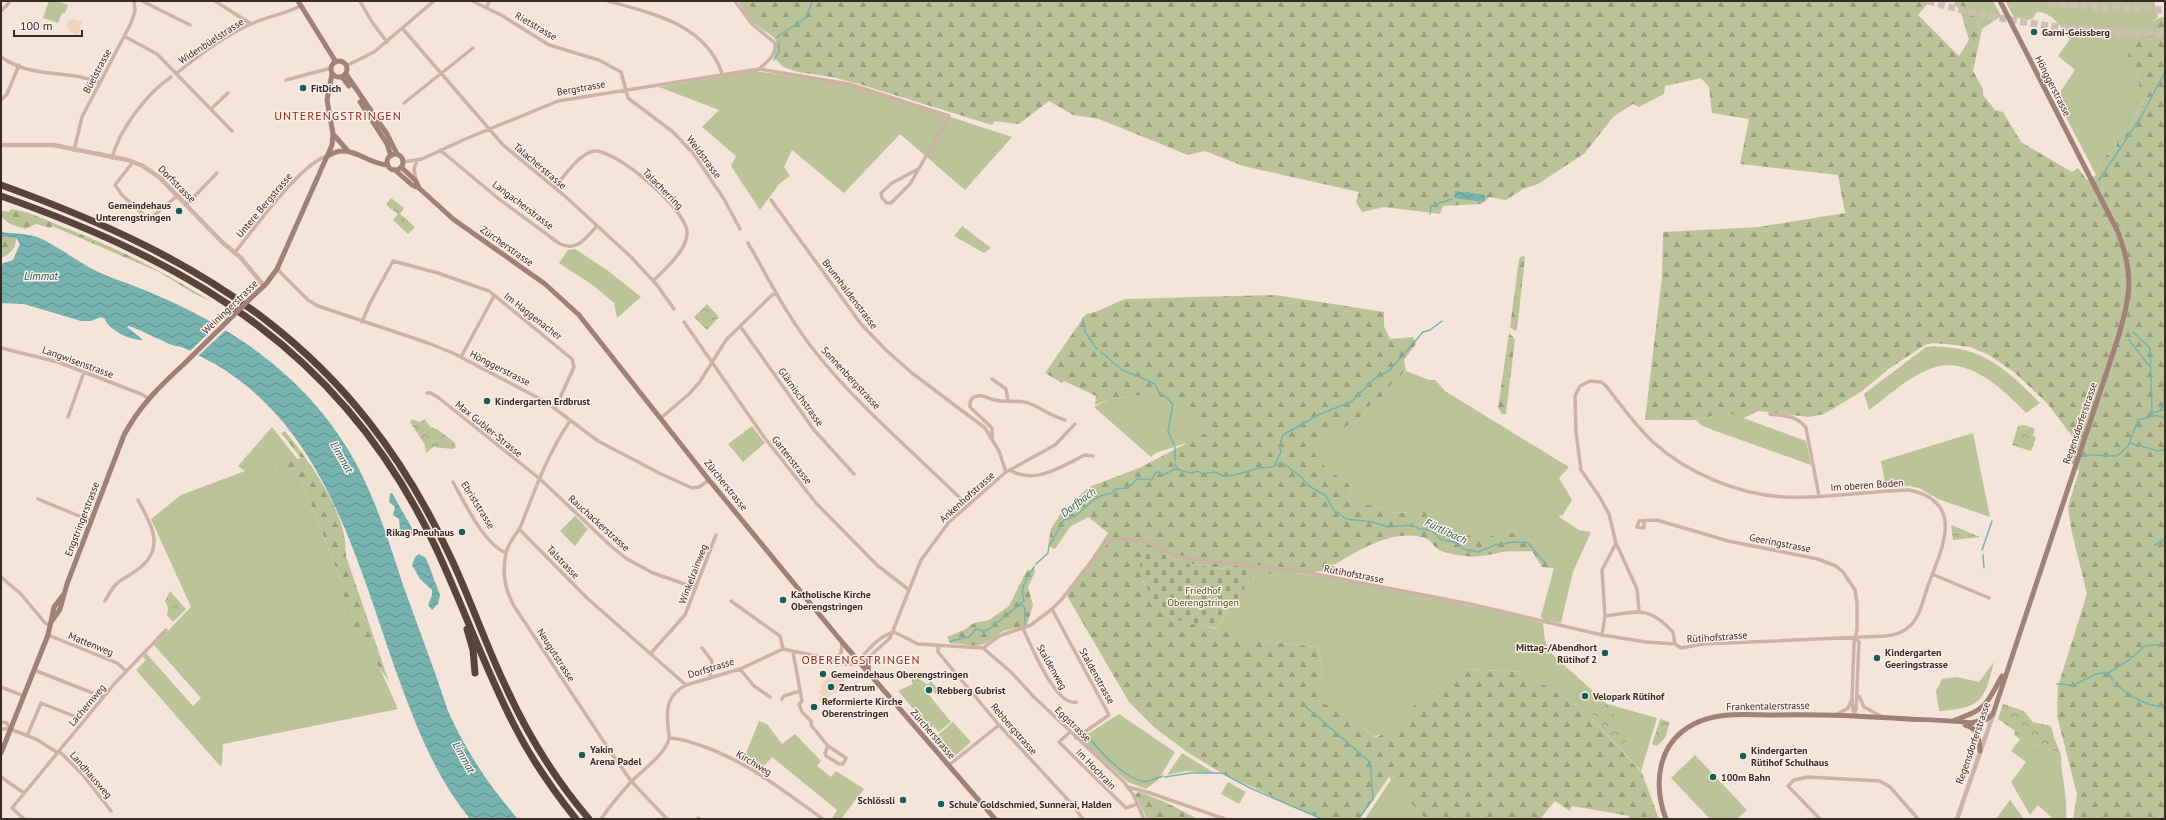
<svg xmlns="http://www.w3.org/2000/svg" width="2166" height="820" viewBox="0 0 2166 820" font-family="'PT Sans',sans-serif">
<defs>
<pattern id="forest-firs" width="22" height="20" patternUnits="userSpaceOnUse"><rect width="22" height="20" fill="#bbc499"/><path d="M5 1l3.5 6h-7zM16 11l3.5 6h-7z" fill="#999f7d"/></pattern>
<pattern id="cemetery-stones" width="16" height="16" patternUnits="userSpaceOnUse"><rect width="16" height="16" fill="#bbc499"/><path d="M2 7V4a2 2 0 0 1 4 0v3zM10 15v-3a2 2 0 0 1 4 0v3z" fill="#999f7d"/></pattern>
<pattern id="park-crowns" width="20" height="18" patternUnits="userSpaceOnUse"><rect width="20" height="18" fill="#bbc499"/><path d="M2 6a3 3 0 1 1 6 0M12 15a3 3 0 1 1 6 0" fill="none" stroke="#999f7d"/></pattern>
<pattern id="water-waves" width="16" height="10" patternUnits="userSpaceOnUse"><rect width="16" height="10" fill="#76b3ae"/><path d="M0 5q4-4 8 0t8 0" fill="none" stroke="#62928e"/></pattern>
</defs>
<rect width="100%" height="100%" fill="#f4e4da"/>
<path fill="#bbc499" d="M49,1H57L68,5L65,13H62L58,23L43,18Z
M1965,1H1993L2001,16L1982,29Z
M2005,1H2154L2158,17L2147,26L2130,46L2128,67L2136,71L2143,101L2131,126L2117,138V148L2103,158L2096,175L2056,98L2075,70L2058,56L2070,39C2063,29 2051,11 2037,12L2033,18L2028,20L2014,17Z
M755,71L846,83L1012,137L965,190L900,134L844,193L792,150L784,167L790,176L780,183L760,210L731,166L736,156L702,127L719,110L659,87Z
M962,226L991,248L984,253L954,236Z
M575,249L607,270L641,297L617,318L614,303L594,286L559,263L568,250Z
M1934,346C1946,347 1959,348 1971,352C1999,361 2020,383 2040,403L2026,413C2001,387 1964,351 1925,371C1905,380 1887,397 1869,410L1864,394L1926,347Z
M1406,371L1429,380H1435L1445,391L1569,467L1559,478L1572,500L1562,516L1560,515L1559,517L1579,530L1591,532L1573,572L1561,623L1543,620L1541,616L1554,568L1541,546L1483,543L1436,520L1424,509L1418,529L1414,527L1410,513L1387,512L1371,505H1356L1348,499L1351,491L1349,484L1327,469L1307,445L1359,420L1370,405L1378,402L1392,383Z
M1157,393L1162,399L1186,411L1190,419L1214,429L1209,448L1186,443L1156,453L1151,457L1094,407L1110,399Z
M1727,412L1806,441L1811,465L1702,426L1696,420Z
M752,426L765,443L743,462L728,444Z
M272,427L298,460L275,468L278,473L295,468L313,509L341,581L398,709L223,744L222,764L220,766L136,670L146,660L143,657L146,653L193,706L201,698L154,645L191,607L151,519L181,495L245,471L238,466Z
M1973,433L1990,517L1938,499L1919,488L1909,486L1886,488L1881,461Z
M575,516L588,529L575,546L560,531Z
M1253,567C1351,579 1448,600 1543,623L1545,641L1551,653L1607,704L1657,718L1641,771L1585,711L1524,672L1464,669L1450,681L1414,705L1403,724L1384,735L1372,736L1360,724L1319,700L1318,683L1323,674L1318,647L1263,641L1214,631L1255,574Z
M1994,662C1984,701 1982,708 1939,711L1936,691L1942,679L1957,677L1979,682Z
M917,682L920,684L951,722L939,732L933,726L938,722L930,728L898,691Z
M1119,714L1175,752L1158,780L1146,789L1128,782L1080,739Z
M759,721L767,724L782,744L795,734L821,761L817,766L831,777L836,771L864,789L841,819H832L837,810L772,757L759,772L744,762V758Z
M953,722L971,742L955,756L938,735Z
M2020,739L2061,754C2061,776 2068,797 2066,819H2053L2038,805L2030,815L2011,782L2026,762L2011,751Z
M1182,753L1213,772V773L1186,771L1167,775Z
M1695,755L1747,810L1737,819H1710L1671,778Z
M1392,778L1425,819H1365Z
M1228,782L1246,792L1239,804L1221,794Z
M2010,800L2024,819H1996Z"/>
<path fill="url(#forest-firs)" d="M738,1H1930L1918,15L1959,56L1969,40L1961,13L1953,1H1965L1982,29L1973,71L1983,89V95L1995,110L2003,112L2021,142L2072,172L2078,168L2087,180L2096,175L2103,158L2117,148V138L2131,126L2143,102L2136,71L2128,67C2128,61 2128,53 2130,47C2134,36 2153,17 2165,17V819H2073L2077,794L2057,716L2058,686L2087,594L2072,533L2068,507L2079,471L2072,463V436L2047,403L2015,373L1989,355L1970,347L1955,345L1933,343L1925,345L1890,368L1861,392L1824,414L1809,417L1758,411L1742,419L1727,412L1696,420H1645L1662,277L1663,232L1759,227L1845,213L1838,175L1740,164L1749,119L1712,113L1709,87L1701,78L1665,86L1664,94L1639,107L1633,104L1613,117L1585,153L1538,184L1523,189L1506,200L1490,197L1481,204L1443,206L1440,214L1384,207L1362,212L1356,202L1359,192L1243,166L1205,151L1188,155L1099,119L1073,115L1049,101L1019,124L995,121L992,125L859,84L832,77L798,72L783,67L774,57C784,36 767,35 755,24C748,18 743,9 738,1Z
M11,209C29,211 46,220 63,227C115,247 165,272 212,302L195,294L159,272L52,226L51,228L36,224L25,229L10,224L1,217V212L4,211L9,212Z
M1,237L16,238C16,248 11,254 1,258Z
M1522,256L1525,257L1517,330L1515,331L1510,327L1519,259Z
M1275,295L1384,312V326L1390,339L1413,337L1416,344L1404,360L1406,371L1392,383L1378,402L1370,405L1359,420L1308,445L1327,469L1349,484L1351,491L1348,499L1356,505H1371L1387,512L1410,513L1414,527L1418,529L1424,509L1436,520L1483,542L1495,533H1528L1541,546L1554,568L1542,567L1532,551C1521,552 1508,550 1498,553C1487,555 1477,558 1465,556C1461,556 1441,552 1439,550C1434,547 1431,540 1425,538C1389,527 1353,555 1323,571L1313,572L1255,574L1226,566V569L1183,563L1160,553L1143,582L1161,608L1170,617L1263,641L1318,647L1323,674L1318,683L1323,687L1319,700L1360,724L1372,736L1377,737L1403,724L1414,705L1450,681L1464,669L1524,672L1585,711L1642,773L1659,819H1629V816L1572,806L1570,811L1555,801L1540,819H1425L1389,777L1360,819H1324L1296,808L1218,771L1187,752L1155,728L1129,702L1067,596L1108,533L1088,517L1070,527L1055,549L1048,546L1051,529L1061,513L1089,487L1139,468L1214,429L1189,419L1186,411L1162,399L1157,393L1110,399L1095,405L1096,396L1064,381L1062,383L1045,373L1086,314C1101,312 1112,303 1126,299Z
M1509,333L1515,339L1506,414H1502L1498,408Z
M285,431C307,458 337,500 344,535C346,542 345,549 346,556L389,682L349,621L341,581L313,509L295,468L278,473L275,468L301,458L281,433Z
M1034,566L1035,572L1028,587L1033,605L1027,625L1003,631L986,643L977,646L950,643L947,637L964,630L974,623L989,620L1009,606L1027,570H1031Z
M1139,792L1165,802L1198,819H1147L1135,794Z"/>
<path fill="url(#cemetery-stones)" d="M1145,546L1183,563L1225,569L1228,565L1253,568L1255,574L1216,628C1202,625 1183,624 1171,617C1158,610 1141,582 1140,568C1140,561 1143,553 1145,546Z"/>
<path fill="url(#park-crowns)" d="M391,198L404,208L400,214L415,227L408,234L393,220L398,214L386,205Z
M707,304L719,317L707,330L694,317Z
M412,419L419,422L425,419L430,427L437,429L454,442L456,447L453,449L433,447L426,453L425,445L410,422Z
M2025,425L2035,429L2033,436L2036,437L2031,451L2012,445L2018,426Z
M1951,525L1954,526L1980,537L1953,540Z
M170,591L186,609L173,622L167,615L168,608L165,601Z
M909,672L927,684H929L930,680L939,691L937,695L926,685L924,688L917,682L913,685Z
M1607,704L1619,721L1627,741L1620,745L1592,714Z
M2003,704L2024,711L2033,722L2051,726L2054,738L2061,754L2020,739L2014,735L2015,731L1998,719Z
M1660,719L1670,722L1665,738L1657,746L1652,744Z"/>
<path fill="#edd3c0" d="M70,19L82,22L78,35L68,30L67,24Z
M836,670L846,683L836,693H833L826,699L827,703L824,706L818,699L822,695L819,692L822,689L820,686Z"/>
<path fill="url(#water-waves)" d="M1455,191L1485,195V200L1484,202L1454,198Z
M1,232C15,234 30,233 42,239C66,251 85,268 110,277C206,311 295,361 349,451C374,493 388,539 403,585C418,627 434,668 448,711C466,751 489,786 518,819H470C435,776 416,726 397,674C357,562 326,429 215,364C205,359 194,352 184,348C179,346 174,346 169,344C156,338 143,331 129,326L127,327L143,340C132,341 108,330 105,319L101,317L91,321H81L24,304L1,303V264L13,260L20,244L16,238L1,237Z
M392,493L413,530V535L409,536L400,531L399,519L393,515L395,507L389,502L390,494Z
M419,554L426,558L440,595L438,604L432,610L428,605L432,595V590L420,579L412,565L415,557Z"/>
<path fill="#f4e4da" d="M219,323L228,328L197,357L188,353Z"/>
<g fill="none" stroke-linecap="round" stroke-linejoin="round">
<path stroke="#76b3ae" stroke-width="1.5" d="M778,38L777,37L807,17L812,1
M774,60L779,51V42
M2099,180L2141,117L2165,72
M1430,214L1431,206L1452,199
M1083,318L1085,332L1097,349
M2129,340L2150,367
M1101,352L1122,370L1138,376
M1140,377L1155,384L1159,393L1166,397L1173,404L1168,431L1174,445
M2160,410L2164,405V382
M2152,413L2165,409
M2151,415L2165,417
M2130,443L2158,451L2165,449
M1280,444L1283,435L1320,414L1351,402L1374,379L1390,370L1423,332L1430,330L1442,321
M2082,455H2089
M2091,455L2117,456L2128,446L2138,420L2150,417L2152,411L2150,348L2133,332
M2072,457L2075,456
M2066,459L2068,458
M1175,461V447
M1175,464L1178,469
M1275,464L1281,452L1280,448
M1147,479L1152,480L1155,473L1158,472L1163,475L1175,469L1191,473L1198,471L1202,474L1215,472L1224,476L1235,475L1259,468L1273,467L1279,463L1284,464L1300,476L1309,486L1326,496L1333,509L1346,519L1373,522L1388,527L1412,525L1420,529L1431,530L1440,539L1457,543L1463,549L1478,552L1495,545L1514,542L1528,543L1544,562
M2155,545L2165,539
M1982,550L1992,521
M1983,555L1984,568
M1036,564L1048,553L1049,546L1064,520C1084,517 1087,496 1112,493L1115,489L1128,488L1137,479H1146
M1021,604L1025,608V626
M950,641L969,637L976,629L984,631L988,630L1024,601C1019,587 1027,579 1034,567
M2108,673L2129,660L2145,646L2165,644
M2115,683C2128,695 2147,707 2165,707
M2057,684C2063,683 2070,687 2076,684C2085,680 2097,671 2108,673L2113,680
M1306,707L1370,762L1373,799L1358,819
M1086,733C1096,748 1130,786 1150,781
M1165,777L1190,773H1222L1250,788L1322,819
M1152,780L1163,776
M1386,819H1425"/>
<path stroke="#cebfb6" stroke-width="7" stroke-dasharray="7 3.5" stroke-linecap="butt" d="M1928,1C2004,22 2086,34 2165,33
M2050,1L2101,8L2165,10"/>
<path stroke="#cdb2a5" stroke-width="3.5" d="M142,1L190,25
M215,1L251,24
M360,1L372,22L387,42
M472,1L501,15L549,45L599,60L621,72L628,98L673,132L693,153L724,199L740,229
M608,1C652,13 707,25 722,74
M735,1L752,24L775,43C777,55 767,62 759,69
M486,7L490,1
M1,11L9,3
M402,28L503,145L566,197L631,257L657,285L674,309
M124,36L157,54L232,131
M1,57C34,80 66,68 100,83
M346,66L374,52L434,1
M177,73C199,55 224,36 251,24C267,16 284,15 300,6
M286,80L331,68
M1,100L7,94L19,65
M404,103L473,48
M211,109L228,93
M74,150L82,117L131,23L135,11L134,1
M440,150L499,199L560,244C578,252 586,237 597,226
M112,158C119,130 147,93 171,77
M133,162L115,185L122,195L146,217H152L177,196
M403,162L422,159L463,140L558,101L759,69L849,84L949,116L910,184L891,203H887L882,198L881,193L892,183L918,169
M416,180L414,169L417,160
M555,188C562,178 580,153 594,151C616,149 691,212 687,235C685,252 665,269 653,281
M771,200L861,324L887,351L912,373L985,428L999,451L1006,472
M186,205L217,173
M748,243C770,281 789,320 817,354C861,409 917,455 967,505
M235,252C255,228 300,164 327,156
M277,269L308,300L318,306L428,343L453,353L546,402L598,441L661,474L692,488L699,487L709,480
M362,322L370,303L393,261L438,273L489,291L572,359L574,367L555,409
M684,322L764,437L816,503L877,565L909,590
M740,326L814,430L854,474
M1,348L58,362L141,394L148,398
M461,357L494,296
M992,379L1006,389L1008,400
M427,393H431L439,398L540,479L612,547L627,559L653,573L696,588
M1770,414C1784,416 1797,415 1806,428L1819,496
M68,417L84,372
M661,418L689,394L699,383L726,340L772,295L777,294
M570,421C549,451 535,489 522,523C518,534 509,540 506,553C502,571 505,590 514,606L614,757L631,781L667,819
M992,438V428L970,407C970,403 970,399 974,397C980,393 989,399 995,400C1007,403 1020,399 1031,404C1043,409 1052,417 1065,420
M1010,470C1034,486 1064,465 1085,455L1093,456
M453,482C465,503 483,543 506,553
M38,499L91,521
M1644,521V528L1637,527L1639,521L1657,520L1728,541L1818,559L1836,566L1843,572L1855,590L1857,603V629L1854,643L1852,698L1853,710L1857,716
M519,529L587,598L686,685
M1932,574L1989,598
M1,577L21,594L45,623L51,626
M105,601C119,574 123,583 142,566C165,546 150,522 138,500
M731,601L780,636L783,649
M1052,609L1109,715L1076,738
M1605,616C1637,612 1648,605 1673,632L1675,644
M1023,628C1030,644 1056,707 1076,702
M48,635L117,663L126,671
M1602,635L1605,616L1602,570L1616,543
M938,647V652L999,725L1071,803L1083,819
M702,648L712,661L710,678
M983,648L1011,672L1034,697L1123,781L1133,794L1144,819
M793,652L802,701L799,704L802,712L811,721V725L828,746L846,758L843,764H839L826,756L825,753L828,746
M651,653L685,615L716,535
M836,658L841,653L842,643
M831,659L836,664H854L869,657L890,638L921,560L949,522L1006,472L1055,445L1075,424
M859,661C867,650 880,636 894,632L918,644L983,648L999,636L1031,625L1052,609L1062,599L1104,545L1115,539L1141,540L1184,558L1305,572L1470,604L1602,635L1646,642L1675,644L1681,648L1703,644L1886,636C1896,635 1904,632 1911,625C1921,615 1924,596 1929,583C1942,548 1966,502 1909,490C1868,491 1826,499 1785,497C1739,495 1687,473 1653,442C1635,425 1621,405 1606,386L1601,382L1590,381L1580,386L1575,396L1576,432L1581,470L1599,496L1609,514L1616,543L1637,589L1639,611
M740,669L754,686L770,697
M34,670L103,697
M1,687L24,696
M1859,696L1864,707L1881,716
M782,699L784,696L800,691
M1853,714L1856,710L1859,642L1856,638
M1836,715L1848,708L1852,699
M1,722L7,723L10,729
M1,729H10L36,739L58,753
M1070,732L1059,742L1126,808L1137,804
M27,736L41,703L76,717
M669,738C681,738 693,743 705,747C749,763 785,792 823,819
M59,751L83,775L111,811
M949,765L999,725
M1,777L24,793
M1128,787L1150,793L1225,819
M698,818L700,819
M24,819L12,808L115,683L166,630
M601,819C610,806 620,794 630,783C642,770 664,756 669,739C670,735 668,730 668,726C666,707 668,695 686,685L740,669L783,649L831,659L858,661
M1820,819L1788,786L1794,780L1808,777L1880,781L1890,787L1918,819"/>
<path stroke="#cdb2a5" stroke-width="4.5" d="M1,145H53L128,160L143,166L160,178L222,242L241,258L264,286
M1957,819L1993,715"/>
<path stroke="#a18076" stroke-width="5" d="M298,1L336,62
M331 69a8 8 0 1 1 16 0a8 8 0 1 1-16 0Z
M346,74L387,134L397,154
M342,77L349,86
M360,102L387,144L391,156
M333,134L347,150
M387 162a8 8 0 1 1 16 0a8 8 0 1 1-16 0Z
M328,156C349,141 366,164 388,165
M401,167L416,181L419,188
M395,170L412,185L419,188L453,219L545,284L579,315L709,480L842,642L995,819
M250,299L266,284L277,269L332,145L333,134L327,100L332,74
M52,621L60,609L67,584L124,435C140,405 161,385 185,363
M868,672L869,657
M1993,714L2118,338C2131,294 2134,275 2118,232L2000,1
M1955,720C1988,709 1986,704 2002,676
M1965,725C1979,729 1979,738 1980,751
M1,753L48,635L54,607L63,595
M1666,819C1653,784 1657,743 1694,724C1718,711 1748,715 1774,715C1819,714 1863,716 1908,719C1929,720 1950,720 1971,723L1987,719L1993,714"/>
<path stroke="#5a423d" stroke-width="7" d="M1,185C209,260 354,350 450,556C470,598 485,643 505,685C527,734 554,778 589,819
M1,196C195,264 346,355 436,548C463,606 484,666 513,723C530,757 552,789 576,819
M467,629L473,650L475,673"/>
<path stroke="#a18076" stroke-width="5" d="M185,363L250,299"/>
</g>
<g fill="#195d59" stroke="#fbefe7" stroke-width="1.5">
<circle cx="2034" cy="32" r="4"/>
<circle cx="303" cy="88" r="4"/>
<circle cx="179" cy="211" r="4"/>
<circle cx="487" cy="401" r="4"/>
<circle cx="462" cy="532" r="4"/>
<circle cx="783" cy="600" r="4"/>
<circle cx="1605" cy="653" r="4"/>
<circle cx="1877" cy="658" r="4"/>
<circle cx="823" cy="674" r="4"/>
<circle cx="831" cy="687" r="4"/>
<circle cx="929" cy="690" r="4"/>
<circle cx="1585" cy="696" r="4"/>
<circle cx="814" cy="707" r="4"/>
<circle cx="582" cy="755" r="4"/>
<circle cx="1743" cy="756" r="4"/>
<circle cx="1713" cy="777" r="4"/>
<circle cx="903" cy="800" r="4"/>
<circle cx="941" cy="804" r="4"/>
</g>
<g text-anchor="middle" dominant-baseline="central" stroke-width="3" stroke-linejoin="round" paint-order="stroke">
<g font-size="10" fill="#382a27" stroke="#fbefe7">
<text transform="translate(536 26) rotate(30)">Rietstrasse</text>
<text transform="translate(211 41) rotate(-33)">Widenbüelstrasse</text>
<text transform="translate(97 71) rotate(-62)">Büelstrasse</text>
<text transform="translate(2053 86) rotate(63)">Hönggerstrasse</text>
<text transform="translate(581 88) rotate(-10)">Bergstrasse</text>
<text transform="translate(704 157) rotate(53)">Weidstrasse</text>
<text transform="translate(540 166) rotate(40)">Talacherstrasse</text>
<text transform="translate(177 184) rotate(45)">Dorfstrasse</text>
<text transform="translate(663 189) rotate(45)">Talacherring</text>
<text transform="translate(264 205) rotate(-50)">Untere Bergstrasse</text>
<text transform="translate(523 205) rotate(37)">Langacherstrasse</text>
<text transform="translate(507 246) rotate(35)">Zürcherstrasse</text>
<text transform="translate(850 294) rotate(53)">Brunnhaldenstrasse</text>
<text transform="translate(230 307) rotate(-44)">Weiningerstrasse</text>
<text transform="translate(533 316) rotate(38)">Im Haggenacher</text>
<text transform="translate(78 362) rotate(20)">Langwisenstrasse</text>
<text transform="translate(500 368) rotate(27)">Hönggerstrasse</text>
<text transform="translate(851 378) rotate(47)">Sonnenbergstrasse</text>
<text transform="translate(801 397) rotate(54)">Glärnischstrasse</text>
<text transform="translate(2080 423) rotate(-71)">Regensdorferstrasse</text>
<text transform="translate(489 429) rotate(39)">Max Gubler-Strasse</text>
<text transform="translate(792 460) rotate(52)">Gartenstrasse</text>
<text transform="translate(726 485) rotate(51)">Zürcherstrasse</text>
<text transform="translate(1867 485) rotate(-4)">Im oberen Boden</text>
<text transform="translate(967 497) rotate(-42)">Ankenhofstrasse</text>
<text transform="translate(478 505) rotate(58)">Ebriststrasse</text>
<text transform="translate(82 519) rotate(-69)">Engstringerstrasse</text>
<text transform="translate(599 523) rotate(42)">Rauchackerstrasse</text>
<text transform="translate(1780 543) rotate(11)">Geeringstrasse</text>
<text transform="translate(563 562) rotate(46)">Talstrasse</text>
<text transform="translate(693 574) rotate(-69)">Winkelrainweg</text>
<text transform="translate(1354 574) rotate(11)">Rütihofstrasse</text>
<text transform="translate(1717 637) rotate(-4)">Rütihofstrasse</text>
<text transform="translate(91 644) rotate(22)">Mattenweg</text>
<text transform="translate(556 655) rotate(57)">Neugutstrasse</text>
<text transform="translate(1052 667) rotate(60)">Staldenweg</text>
<text transform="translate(711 668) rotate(-17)">Dorfstrasse</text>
<text transform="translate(1097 676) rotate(61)">Staldenstrasse</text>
<text transform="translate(87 705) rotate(-50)">Lachernweg</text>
<text transform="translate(1768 706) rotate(-1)">Frankentalerstrasse</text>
<text transform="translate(1073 724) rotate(44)">Eggstrasse</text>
<text transform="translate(1014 729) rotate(49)">Rebbergstrasse</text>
<text transform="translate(933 734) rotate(49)">Zürcherstrasse</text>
<text transform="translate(1973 743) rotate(-71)">Regensdorferstrasse</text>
<text transform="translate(754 763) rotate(31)">Kirchweg</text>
<text transform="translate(1096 769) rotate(46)">Im Hochrain</text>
<text transform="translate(91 775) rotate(49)">Landhausweg</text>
</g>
<g font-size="10" font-weight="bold" fill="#382a27" stroke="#fbefe7" text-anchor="start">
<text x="2042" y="32">Garni-Geissberg</text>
<text x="311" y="88">FitDich</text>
<text x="171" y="205" text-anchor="end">Gemeindehaus<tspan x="171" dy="12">Unterengstringen</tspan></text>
<text x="495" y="401">Kindergarten Erdbrust</text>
<text x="454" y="532" text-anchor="end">Rikag Pneuhaus</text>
<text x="791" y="594">Katholische Kirche<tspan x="791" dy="12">Oberengstringen</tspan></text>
<text x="1597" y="647" text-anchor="end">Mittag-/Abendhort<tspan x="1597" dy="12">Rütihof 2</tspan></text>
<text x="1885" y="652">Kindergarten<tspan x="1885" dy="12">Geeringstrasse</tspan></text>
<text x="831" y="674">Gemeindehaus Oberengstringen</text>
<text x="839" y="687">Zentrum</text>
<text x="937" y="690">Rebberg Gubrist</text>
<text x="1593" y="696">Velopark Rütihof</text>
<text x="822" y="701">Reformierte Kirche<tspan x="822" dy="12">Oberenstringen</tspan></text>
<text x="590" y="749">Yakin<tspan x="590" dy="12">Arena Padel</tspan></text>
<text x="1751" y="750">Kindergarten<tspan x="1751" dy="12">Rütihof Schulhaus</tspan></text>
<text x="1721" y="777">100m Bahn</text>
<text x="895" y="800" text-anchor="end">Schlössli</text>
<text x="949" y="804">Schule Goldschmied, Sunnerai, Halden</text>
</g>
<g font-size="10" fill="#4d5828" stroke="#fbefe7">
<text x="1203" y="590">Friedhof<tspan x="1203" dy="12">Oberengstringen</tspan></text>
</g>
<g font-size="11" font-style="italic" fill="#195d59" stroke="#fbefe7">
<text x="41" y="276">Limmat</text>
<text transform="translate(342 457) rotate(60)">Limmat</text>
<text transform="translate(1078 502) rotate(-37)">Dorfbach</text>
<text transform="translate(1446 531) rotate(25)">Fürtlibach</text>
<text transform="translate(464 757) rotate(61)">Limmat</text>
</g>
<g font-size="12" letter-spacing="1" fill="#8e2619" stroke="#fbefe7">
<text x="338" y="115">UNTERENGSTRINGEN</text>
<text x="861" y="659">OBERENGSTRINGEN</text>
</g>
</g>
<rect width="2166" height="820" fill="none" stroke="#382a27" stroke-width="4"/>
<path d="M14 30v6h68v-6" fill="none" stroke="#382a27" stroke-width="2"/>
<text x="20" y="30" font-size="12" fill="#382a27" stroke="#fbefe7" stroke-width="3" paint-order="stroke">100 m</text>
</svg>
